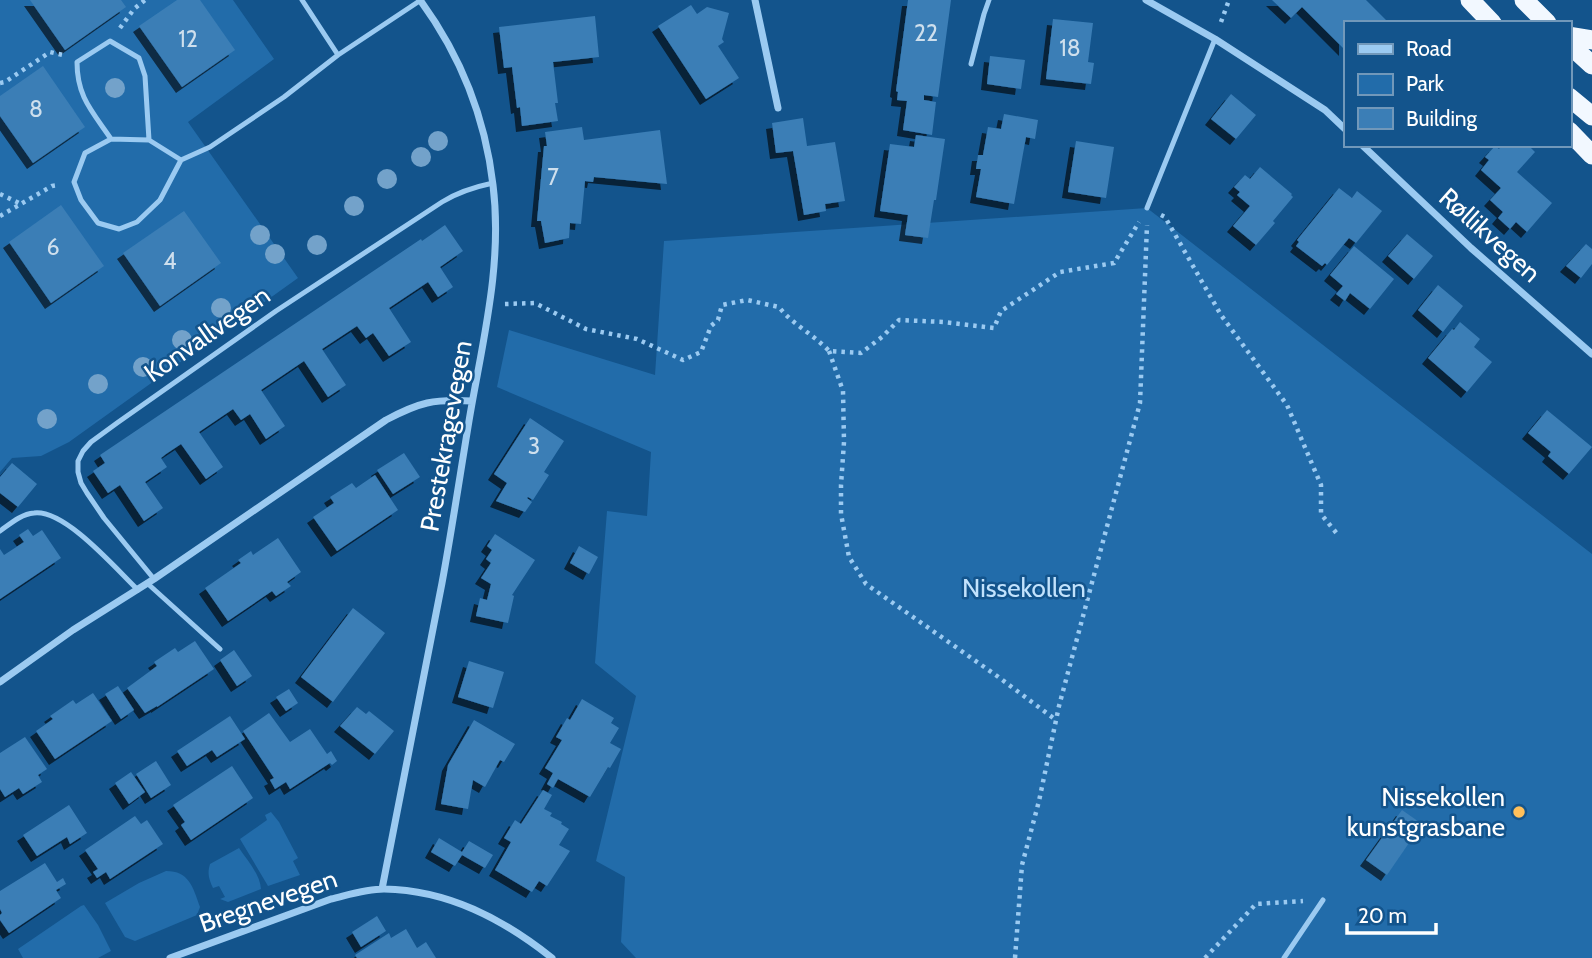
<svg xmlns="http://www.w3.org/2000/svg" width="1592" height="958" viewBox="0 0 1592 958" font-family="Cabin,sans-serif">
<defs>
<filter id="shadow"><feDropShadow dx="-6" dy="6" stdDeviation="0" flood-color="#0009"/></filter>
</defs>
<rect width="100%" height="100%" fill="#13548c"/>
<path fill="#226caa" d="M0,0H233L274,59L188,122L298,278L69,442L41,456L12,458L0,472Z
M1147,208L1592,554V958H636L621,942L625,877L596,861L636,696L595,663L607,511L647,516L651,452L497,387L509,330L655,375L664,241Z
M271,812L279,822L298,858L293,861L300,875L268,886L240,839L267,820L265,815Z
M239,848C247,860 260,874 261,889L228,902L220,899L225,897L219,886L213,888C209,879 207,874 210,864Z
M166,871C189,871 193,887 200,907L197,915L135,941L125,937L105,903L139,883Z
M84,905L98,925L111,951L98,958H23L18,949L81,906Z"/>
<path fill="#3b7eb6" filter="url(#shadow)" d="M30,0H121L126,7L65,50Z
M177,0H200L235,50L182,87L139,26Z
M908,0H951L938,97L924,95V100L936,102L932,135L903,130L907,101L897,100L898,92L896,91Z
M1272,0H1366L1387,21L1385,23H1345V50L1302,7L1291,18Z
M691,5L697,14L707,7L729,13L722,39L724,42L718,46L739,78L706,99L658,26Z
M595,16L599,57L553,62L558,103H555L558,121L522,126L520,107L517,108L512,67L504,68L499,27Z
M1053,19L1093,23L1088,62L1094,63L1091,84L1046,79Z
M990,56L1025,60L1021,89L987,84Z
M43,66L85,127L33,163L0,116V96Z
M1231,94L1256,115L1236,139L1211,119Z
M1004,114L1038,120L1035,139L1026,137L1014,204L976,197L981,169H976L978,155H983L988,127L1001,129Z
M803,118L807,146L835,142L845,201L825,204L826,211L804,215L793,151L776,153L772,123Z
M582,127L584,140L660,130L667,184L594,177L593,182L585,181L581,224L570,223L569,238L545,243L541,221H537L544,146H547L545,132Z
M916,135L945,139L936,200H934L928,238L905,235L908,215L880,211L890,144L914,147Z
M1076,141L1114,147L1106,198L1068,192Z
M1502,145H1528L1535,152L1517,172L1552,203L1527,232L1516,222L1510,229L1498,218L1503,212L1490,200L1501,188L1481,170L1489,160L1485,157L1495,146L1499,149Z
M1260,167L1292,194L1291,195L1293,197L1273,221L1275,223L1256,245L1233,226L1250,206L1237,195L1240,192L1234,187L1245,175L1250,179Z
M1339,188L1352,198L1357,191L1382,211L1356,243L1349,238L1327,265L1325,263L1322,266L1296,246L1299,242L1297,240Z
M61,205L104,266L51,303L9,242Z
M184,211L221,263L160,306L123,253Z
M445,225L463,251L440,267L453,287L438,297L428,282L389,308L411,342L389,356L373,333L366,338L357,326L322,349L346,385L328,397L304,361L261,390L285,426L266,439L250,414L241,420L233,409L199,432L223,467L206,479L181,444L166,454L161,458L167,467L145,482L163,508L144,521L120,485L108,493L93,471L105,463L100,455L421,239L422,241Z
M1407,234L1433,256L1414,279L1388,256Z
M1586,244L1592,249V264L1581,278L1566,266Z
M1354,246L1394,279L1370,309L1350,293L1345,301L1336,294L1343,286L1330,275Z
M1438,285L1463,306L1443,332L1418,310Z
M1460,322L1480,339L1474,347L1492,362L1467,392L1428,358L1452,329L1454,330Z
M1547,410L1592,447L1569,474L1548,456L1551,452L1528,433Z
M530,418L564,441L544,472L549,475L533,500L528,497L527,498L532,502L525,512L496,501L507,483L494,474Z
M404,453L420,477L393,494L377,470Z
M12,463L37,484L18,507L0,493V477Z
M375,475L398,510L337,551L313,517L334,503L330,497L352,483L356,488Z
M28,529L33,536L42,530L61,558L0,599V549L4,555L24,542L19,535Z
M495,534L535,560L512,595L514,596L508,623L476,616L480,598L487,600L491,584L481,578L491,563L486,559L492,550L487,546Z
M278,538L301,572L287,582L291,586L276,596L272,591L228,621L205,588L241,563L238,560L251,551L253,555Z
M579,546L598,557L589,574L570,563Z
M353,608L385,633L333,702L301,677Z
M195,641L214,669L157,707V706L145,713L127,688L157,666L154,662L175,648L178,652Z
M234,650L252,676L237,686L220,660Z
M469,661L504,672L493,708L458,697Z
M118,686L134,710L121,719L105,694Z
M289,689L298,703L286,711L276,697Z
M93,693L112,721L55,759L36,731L53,719L50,716L73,700L76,704Z
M582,699L614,718L611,723L619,728L610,743L621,749L610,768L608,767L590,797L558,779L553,788L547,784L553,773L545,768L562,740L556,737L567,718L570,720Z
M357,707L366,714L369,711L394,731L375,754L340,726Z
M269,713L290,742L310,729L327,754L331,751L337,761L332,765L330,763L290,789L286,782L275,789L270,780L274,778L243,731Z
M230,716L245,739L217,757L212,750L187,766L177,751Z
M474,720L515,744L504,762L500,760L485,787L473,780L468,809L441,804L448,765Z
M25,737L47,769L38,775L42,782L23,794L19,788L5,797L0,789V753Z
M156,761L171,785L151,798L136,774Z
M232,766L253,798L191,840L181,825L185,822L173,805Z
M131,772L145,792L129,804L115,783Z
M543,790L552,795L544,809L552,813L550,816L562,822L561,824L569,829L559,845L570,851L547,886L539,881L532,892L495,870L511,842L504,838L515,820L521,824Z
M69,805L87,833L70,844L67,837L37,856L23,835Z
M1402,810L1422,824L1387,875L1366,860Z
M135,816L141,824L147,820L163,844L110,879L106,872L97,878L93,872L98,869L85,850Z
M439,838L462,852L469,841L493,855L485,868L462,855L455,866L431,852Z
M45,863L57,882L63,878L66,884L56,890L61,898L9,933L0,920V915L2,913L0,909V891Z
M377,916L386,931L361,947L352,932Z
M406,929L417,948L426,942L436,958H357L355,955L389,933L391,938Z"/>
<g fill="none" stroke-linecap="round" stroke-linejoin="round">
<path stroke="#9bcaf1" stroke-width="4.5" stroke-dasharray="3.5 5" stroke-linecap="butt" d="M1221,22L1229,0
M120,28L134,9L145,0
M0,83L5,82L50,52L63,55
M0,194L19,203
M1161,215L1165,217L1221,315L1287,405L1321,485V514L1338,535
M0,216L52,186L59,185
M505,304L535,303L586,329L637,339L683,360L701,352L711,326L718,320L722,305L747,300L779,307C792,324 813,334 829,351L861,353L882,337L899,320L943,322L994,328L1001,311L1060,272L1114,263L1139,222
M829,351L843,391L844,442L841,485V514L849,557L866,584L997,676L1056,720
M1015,958L1022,865L1039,801L1059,706L1140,403L1147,225
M1205,958L1256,904L1303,901"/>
<path stroke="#9bcaf1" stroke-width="5" d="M302,0L338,55
M971,64L984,14L989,0
M111,139C92,111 77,97 77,62L110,41L139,58L145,76L149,140
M181,160L160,200L137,222L119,229L98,223L81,200L74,182L85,153L111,139L149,140L181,160L210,147L284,97L338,55L421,0
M1147,208L1215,39
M0,531C10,524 21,514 34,513C65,509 116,569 138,590
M154,579L104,518L87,493L81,483L78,472V461L83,451L91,442L117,423L276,311L442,202C458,192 474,187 493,183
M147,583L220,649
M1284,958L1323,900"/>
<path stroke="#9bcaf1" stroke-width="7" d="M755,0L778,108
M1146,0L1215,39L1325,110L1345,129
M1362,145L1471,248L1592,354
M0,682L73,630L154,579L386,420C420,402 433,399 472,401
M382,889C402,787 422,685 442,583C452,529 460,475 469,421C482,343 503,265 493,185C485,116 461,56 420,0
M170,958L331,899C348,895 366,889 384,889C448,890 503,919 552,958"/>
<path stroke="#f2f8ff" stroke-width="19" d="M1470,0L1492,23
M1524,0L1547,23
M1569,36L1592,40
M1569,44L1592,65
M1569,97L1592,116
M1569,131L1592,155"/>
</g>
<g fill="#73a2ca">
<circle cx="115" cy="88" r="10"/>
<circle cx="438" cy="141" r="10"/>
<circle cx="421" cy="157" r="10"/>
<circle cx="387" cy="179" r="10"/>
<circle cx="354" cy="206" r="10"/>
<circle cx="260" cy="235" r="10"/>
<circle cx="317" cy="245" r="10"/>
<circle cx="275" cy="254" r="10"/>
<circle cx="221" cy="308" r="10"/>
<circle cx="182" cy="340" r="10"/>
<circle cx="143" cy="367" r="10"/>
<circle cx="98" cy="384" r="10"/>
<circle cx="47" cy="419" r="10"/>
</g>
<circle fill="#ffc05b" stroke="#13548c" stroke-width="2.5" cx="1519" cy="812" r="7"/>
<g text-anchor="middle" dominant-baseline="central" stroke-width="5" stroke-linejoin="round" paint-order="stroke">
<g font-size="23" fill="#cedfed">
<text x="926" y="33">22</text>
<text x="188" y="39">12</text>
<text x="1070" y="48">18</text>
<text x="36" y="109">8</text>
<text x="553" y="177">7</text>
<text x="53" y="247">6</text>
<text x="170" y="261">4</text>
<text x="534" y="446">3</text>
</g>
<g font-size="26" fill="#fff" stroke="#13548c">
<text transform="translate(1490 235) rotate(42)">Røllikvegen</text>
<text transform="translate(207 334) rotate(-35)">Konvallvegen</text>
<text transform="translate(446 436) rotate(-80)">Prestekragevegen</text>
<text transform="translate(268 901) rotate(-19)">Bregnevegen</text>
</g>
<g font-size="26" fill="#c2e2fc" stroke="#13548c">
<text x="1024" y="588">Nissekollen</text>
</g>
<g font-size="26" fill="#fff" stroke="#13548c" text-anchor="end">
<text x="1505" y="797">Nissekollen<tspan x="1505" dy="30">kunstgrasbane</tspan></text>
</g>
</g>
<rect x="1344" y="21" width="228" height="126" fill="#13548c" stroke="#7198ba" stroke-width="2"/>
<rect x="1358" y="44" width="35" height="10" fill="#9bcaf1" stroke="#7198ba" stroke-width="2"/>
<text x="1406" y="56" font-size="21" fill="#ffffff">Road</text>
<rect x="1358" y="74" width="35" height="21" fill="#226caa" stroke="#7198ba" stroke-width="2"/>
<text x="1406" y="91" font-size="21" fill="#ffffff">Park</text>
<rect x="1358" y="108" width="35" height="21" fill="#3b7eb6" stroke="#7198ba" stroke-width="2"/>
<text x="1406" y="126" font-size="21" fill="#ffffff">Building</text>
<path d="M1347 923v10h89v-10" fill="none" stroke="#ffffff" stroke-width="3.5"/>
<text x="1358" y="923" font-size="21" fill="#ffffff" stroke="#13548c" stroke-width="5" paint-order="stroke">20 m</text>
</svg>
